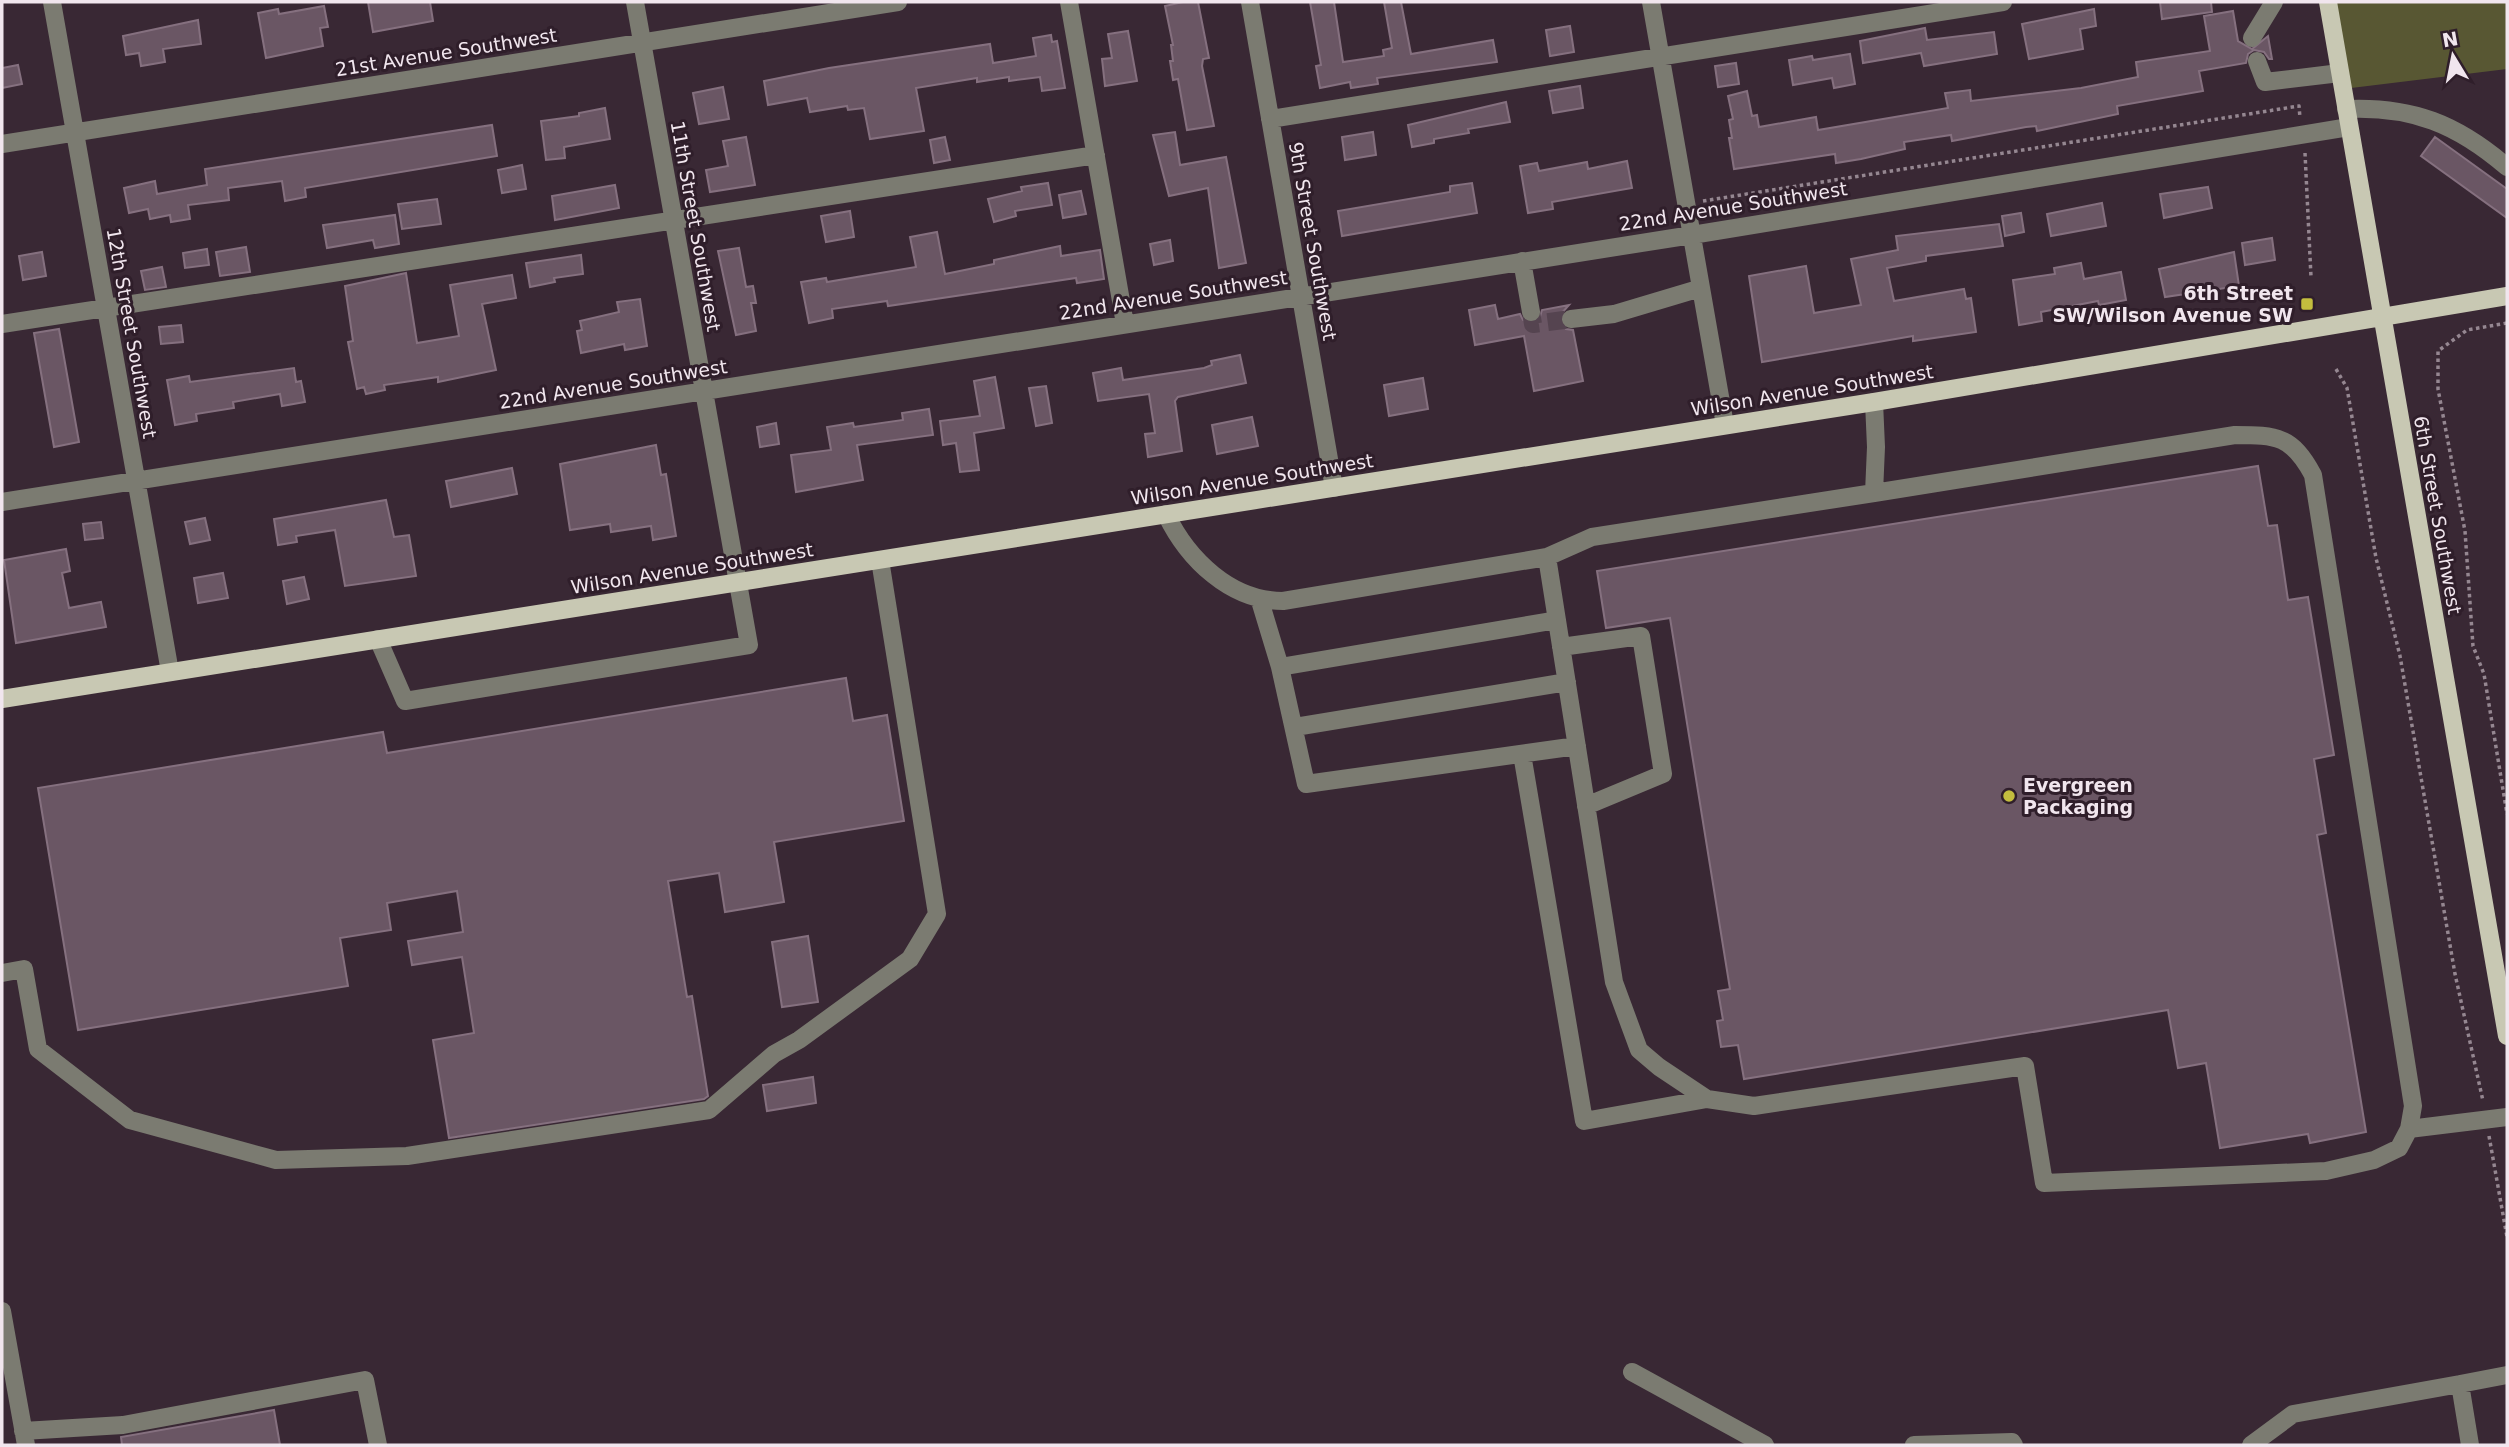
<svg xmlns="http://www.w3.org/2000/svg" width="2509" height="1447" viewBox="0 0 2509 1447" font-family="'DejaVu Sans',sans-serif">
<rect width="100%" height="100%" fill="#392834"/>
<path fill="#585733" d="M2328,2H2507V69L2343,89Z"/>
<path fill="#6a5664" stroke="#85707f" stroke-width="2" d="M368,2H430L433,21L373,32Z
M1183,2H1198L1209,58L1203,59L1202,66L1214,126L1187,130L1178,79L1173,80L1170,61H1173L1171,45H1173L1165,6Z
M1310,2H1334L1343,62L1384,56L1383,50L1392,48L1384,2H1401L1411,54L1493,40L1497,62L1377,78L1378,84L1351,88L1350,82L1320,88L1316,66L1321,65Z
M2160,2H2211L2212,12L2162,19Z
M324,6L328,27L320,28L323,46L266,58L258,13L278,9L279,14Z
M2094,9L2096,26L2080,29L2083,49L2029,59L2022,24Z
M2233,11L2238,41L2252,49L2268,36L2272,59H2269L2264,52L2254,50L2248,54L2246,63L2199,71L2203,91L2117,106L2118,114L2037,131L2036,126L2026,127L1952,141L1951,135L1904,142L1905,149L1861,159L1836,163L1835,154L1734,169L1729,138H1732L1729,120L1733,119L1728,96L1747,91L1752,116L1757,115L1759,127L1816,117L1818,130L1948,108L1945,93L1970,90L1971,101L2081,88L2138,77L2136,62L2210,51L2204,16Z
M198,20L201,44L163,49L165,62L141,66L139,53L126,55L123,36Z
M1570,26L1574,52L1550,56L1546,30Z
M1925,28L1927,40L1994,32L1997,54L1924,66L1921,53L1863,63L1860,41Z
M1128,31L1137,81L1105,86L1102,59L1112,58L1108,34Z
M1051,35L1052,42L1057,41L1065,88L1042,91L1040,77L1009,81V77L977,82V78L916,88L924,131L870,139L864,108L848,110L847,106L810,112L807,98L768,105L764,81L829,68L990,44L993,63L1036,56L1033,38Z
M1850,54L1855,84L1834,88L1832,78L1793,85L1789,60L1812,56L1813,60Z
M1736,63L1739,84L1718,87L1715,66Z
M18,65L22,84L2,88V68Z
M1580,86L1583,108L1553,113L1549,91Z
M723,87L729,119L699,124L693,93Z
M1506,102L1510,122L1468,129L1469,133L1434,139V143L1412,147L1408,125Z
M605,108L610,139L564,147L565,158L546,160L541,121L579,116V113Z
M492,125L497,156L305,188L306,197L285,201L282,181L228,188L229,200L188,205L190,219L171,222L170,215L150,219L148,209L129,213L124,188L155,181L157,194L207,185L205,169Z
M1175,132L1180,165L1226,157L1246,263L1219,268L1208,188L1169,196L1153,135Z
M1373,132L1376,155L1345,160L1342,137Z
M746,137L755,185L710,192L706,170L728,166L723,141Z
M945,137L950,160L934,163L930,140Z
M2435,137L2507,189V218L2421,156Z
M1627,161L1632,188L1552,202L1553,209L1528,213L1520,166L1537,163L1539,171L1587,162L1588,169Z
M522,165L526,189L502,193L498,170Z
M1048,183L1052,205L1015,211L1016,216L994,222L988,199L1022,191L1021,187Z
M1472,183L1477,213L1342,236L1338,211L1450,192V186Z
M615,185L619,208L555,220L552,196Z
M2208,187L2212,208L2164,218L2160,194Z
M1081,191L1086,214L1063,218L1059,195Z
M437,199L441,224L402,229L398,204Z
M2102,203L2106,226L2051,236L2047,214Z
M850,211L854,237L826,242L821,216Z
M2021,213L2024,232L2005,236L2002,216Z
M395,215L399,244L375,248L373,240L327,248L323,225Z
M1999,224L2003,246L1926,256V261L1887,268L1894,301L1964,289L1966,299L1971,298L1976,332L1913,341V336L1762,362L1749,276L1806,266L1814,313L1861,305L1851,259L1898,250L1896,236Z
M937,232L945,274L994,264V260L1060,246L1061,256L1100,250L1104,279L1077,283L1076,278L888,306L887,301L832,309L833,318L809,323L801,282L826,278L827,282L916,267L910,237Z
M2272,238L2275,260L2245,265L2242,243Z
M1170,240L1173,261L1154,265L1150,244Z
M246,247L250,272L220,276L216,252Z
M739,248L746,287L753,286L756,303H751L756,331L736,335L718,251Z
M207,249L209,265L185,268L183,253Z
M42,252L46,276L23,280L19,256Z
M2234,252L2239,286L2165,297L2159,269Z
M581,255L583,274L554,278L555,282L530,287L526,263Z
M2081,263L2084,279L2121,272L2126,300L2099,305L2098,301L2041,312L2042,321L2019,325L2013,280L2055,274L2054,268Z
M162,267L166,287L145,290L141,271Z
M406,273L417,343L459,336L450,285L512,275L516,298L482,304L496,370L438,382V377L384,385L385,390L366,394L364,387L357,389L348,342L353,341L345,286Z
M640,299L647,346L625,350L624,344L581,353L577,331L582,330L580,321L619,312L617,302Z
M1495,305L1498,319L1520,314L1523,320L1532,323L1539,320L1542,310L1569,305L1561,314L1560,321L1566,329L1573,330L1583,381L1534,391L1524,336L1475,345L1469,310Z
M181,325L183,342L161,344L159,327Z
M59,329L79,442L54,447L34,333Z
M1240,355L1246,383L1178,397L1175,401L1182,451L1148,457L1145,434L1155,433L1149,394L1098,401L1093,373L1121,368L1123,380L1204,368L1212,365L1211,361Z
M294,368L296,382L301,381L305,402L282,406L280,394L233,402L234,408L196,414L197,421L175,425L167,380L189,376L190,382Z
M995,377L1004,428L974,433L979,470L960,472L956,443L943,445L940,421L980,416L974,381Z
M1423,378L1428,409L1389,416L1384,385Z
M1046,386L1052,423L1036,426L1029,388Z
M929,409L933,435L857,445L863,480L796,492L791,455L831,450L827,427L853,423L854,427L903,420L902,413Z
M1252,417L1258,446L1217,454L1212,425Z
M776,423L779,444L760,447L757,427Z
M656,445L661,475L666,474L676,536L653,540L651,526L611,532L610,524L570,530L560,464Z
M2258,466L2268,526L2277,525L2288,600L2308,597L2334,755L2314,759L2326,833L2317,835L2366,1132L2310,1143L2308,1134L2220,1148L2206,1063L2178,1068L2168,1010L1744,1079L1738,1045L1721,1047L1717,1021L1723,1020L1718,991L1730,989L1670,618L1606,628L1597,571Z
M512,468L517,494L451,507L446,481Z
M386,500L394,537L409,535L416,576L345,586L335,530L296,536L297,542L278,545L274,519Z
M205,518L210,540L190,544L185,522Z
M101,522L103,538L85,540L83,524Z
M66,549L70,571L62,573L69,608L101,602L106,627L16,643L4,560Z
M223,573L228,598L198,603L194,578Z
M304,577L309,599L287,604L283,581Z
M846,678L853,721L887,715L904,821L774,842L784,902L725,912L719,873L668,881L687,997L692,996L708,1096L704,1099L449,1138L433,1040L474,1033L462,957L412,965L408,941L463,932L457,891L387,903L391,930L340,938L348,986L78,1030L38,788L383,732L387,753Z
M808,936L818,1002L782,1007L772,942Z
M813,1077L816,1103L767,1111L763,1085Z
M274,1410L280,1445H122L121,1437Z"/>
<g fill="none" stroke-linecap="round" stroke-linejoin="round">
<path stroke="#554450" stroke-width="18" stroke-dasharray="18 9" stroke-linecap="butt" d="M1531,312L1533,324L1571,319"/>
<path stroke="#958791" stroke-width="3.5" stroke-dasharray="3.5 3.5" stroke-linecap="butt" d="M2305,153L2311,277
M1703,201L2299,106L2300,118
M2507,323L2467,330L2438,351V389L2465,531L2473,646L2484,674L2507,814
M2336,369L2347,388L2376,558L2400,656L2455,974L2483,1101
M2489,1136L2507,1237"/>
<path stroke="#7b7b71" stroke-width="18" d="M52,2L170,672
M1069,2L1125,324
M1250,2L1334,488
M1651,2L1725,425
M2252,38L2274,2
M2257,61L2265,82L2340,73
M2346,109C2412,106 2457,124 2507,167
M1270,119L2003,2
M2,144L898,2
M1522,261L1531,312
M1571,319L1614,314L1701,288
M2,324L1096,155
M2,502L1692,235L2349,127
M1166,514C1188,560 1231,601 1283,601L1547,557L1592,537L1874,493L1876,447L1874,402
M1547,557L1614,982L1639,1050L1659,1067L1707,1099L1754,1106L2025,1066L2044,1183L2326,1171L2374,1160L2399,1148L2409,1129L2413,1106L2313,475C2292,436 2277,435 2235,435L1874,493
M1260,601L1280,667L1306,784L1577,746
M378,639L405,701L749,645L635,2
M1561,647L1641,636L1663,774L1586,806
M1280,667L1557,620
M1295,727L1567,682
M1522,754L1584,1121L1707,1099
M2,973L24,969L38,1049L130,1120L276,1160L407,1156L709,1110L774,1054L799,1040L910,959L937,914L880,560
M2409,1129L2507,1117
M2,1311L26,1445
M1632,1372L1765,1445
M23,1431L123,1425L365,1380L378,1445
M1914,1445L2012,1442L2014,1445
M2251,1445L2293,1414L2460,1384
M2470,1445L2460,1384L2507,1375"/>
<path stroke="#c8c8b3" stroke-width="18" d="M2328,2L2507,1036
M2,699L1874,402L2507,296"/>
</g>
<g fill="#c3bd3e" stroke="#2f1e2a" stroke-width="2.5">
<rect x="2300" y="297" width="14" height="14" rx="3.5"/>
<circle cx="2009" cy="796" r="7"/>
</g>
<g text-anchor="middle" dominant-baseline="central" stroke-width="6" stroke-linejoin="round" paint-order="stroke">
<g font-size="19" fill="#f1e6ee" stroke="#2f1e2a">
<text transform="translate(446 52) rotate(-9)">21st Avenue Southwest</text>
<text transform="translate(1733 206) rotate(-9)">22nd Avenue Southwest</text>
<text transform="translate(696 226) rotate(80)">11th Street Southwest</text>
<text transform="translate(1313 241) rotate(80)">9th Street Southwest</text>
<text transform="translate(1173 295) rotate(-9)">22nd Avenue Southwest</text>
<text transform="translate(132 333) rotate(80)">12th Street Southwest</text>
<text transform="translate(613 384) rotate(-9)">22nd Avenue Southwest</text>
<text transform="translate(1812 390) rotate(-9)">Wilson Avenue Southwest</text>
<text transform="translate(1252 479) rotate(-9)">Wilson Avenue Southwest</text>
<text transform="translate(2438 515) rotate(80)">6th Street Southwest</text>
<text transform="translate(692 568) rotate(-9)">Wilson Avenue Southwest</text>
</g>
<g font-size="19" font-weight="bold" fill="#f1e6ee" stroke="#2f1e2a" text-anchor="end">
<text x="2293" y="293">6th Street<tspan x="2293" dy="22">SW/Wilson Avenue SW</tspan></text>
<text x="2023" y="785" text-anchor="start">Evergreen<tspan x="2023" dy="22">Packaging</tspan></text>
</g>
</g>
<rect width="2509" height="1447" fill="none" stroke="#f1e6ee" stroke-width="7"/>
<g transform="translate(2453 56) rotate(350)" stroke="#2f1e2a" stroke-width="5" paint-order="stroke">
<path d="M0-5L12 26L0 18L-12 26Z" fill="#f1e6ee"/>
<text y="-10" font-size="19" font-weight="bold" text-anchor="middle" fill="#f1e6ee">N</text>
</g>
</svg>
